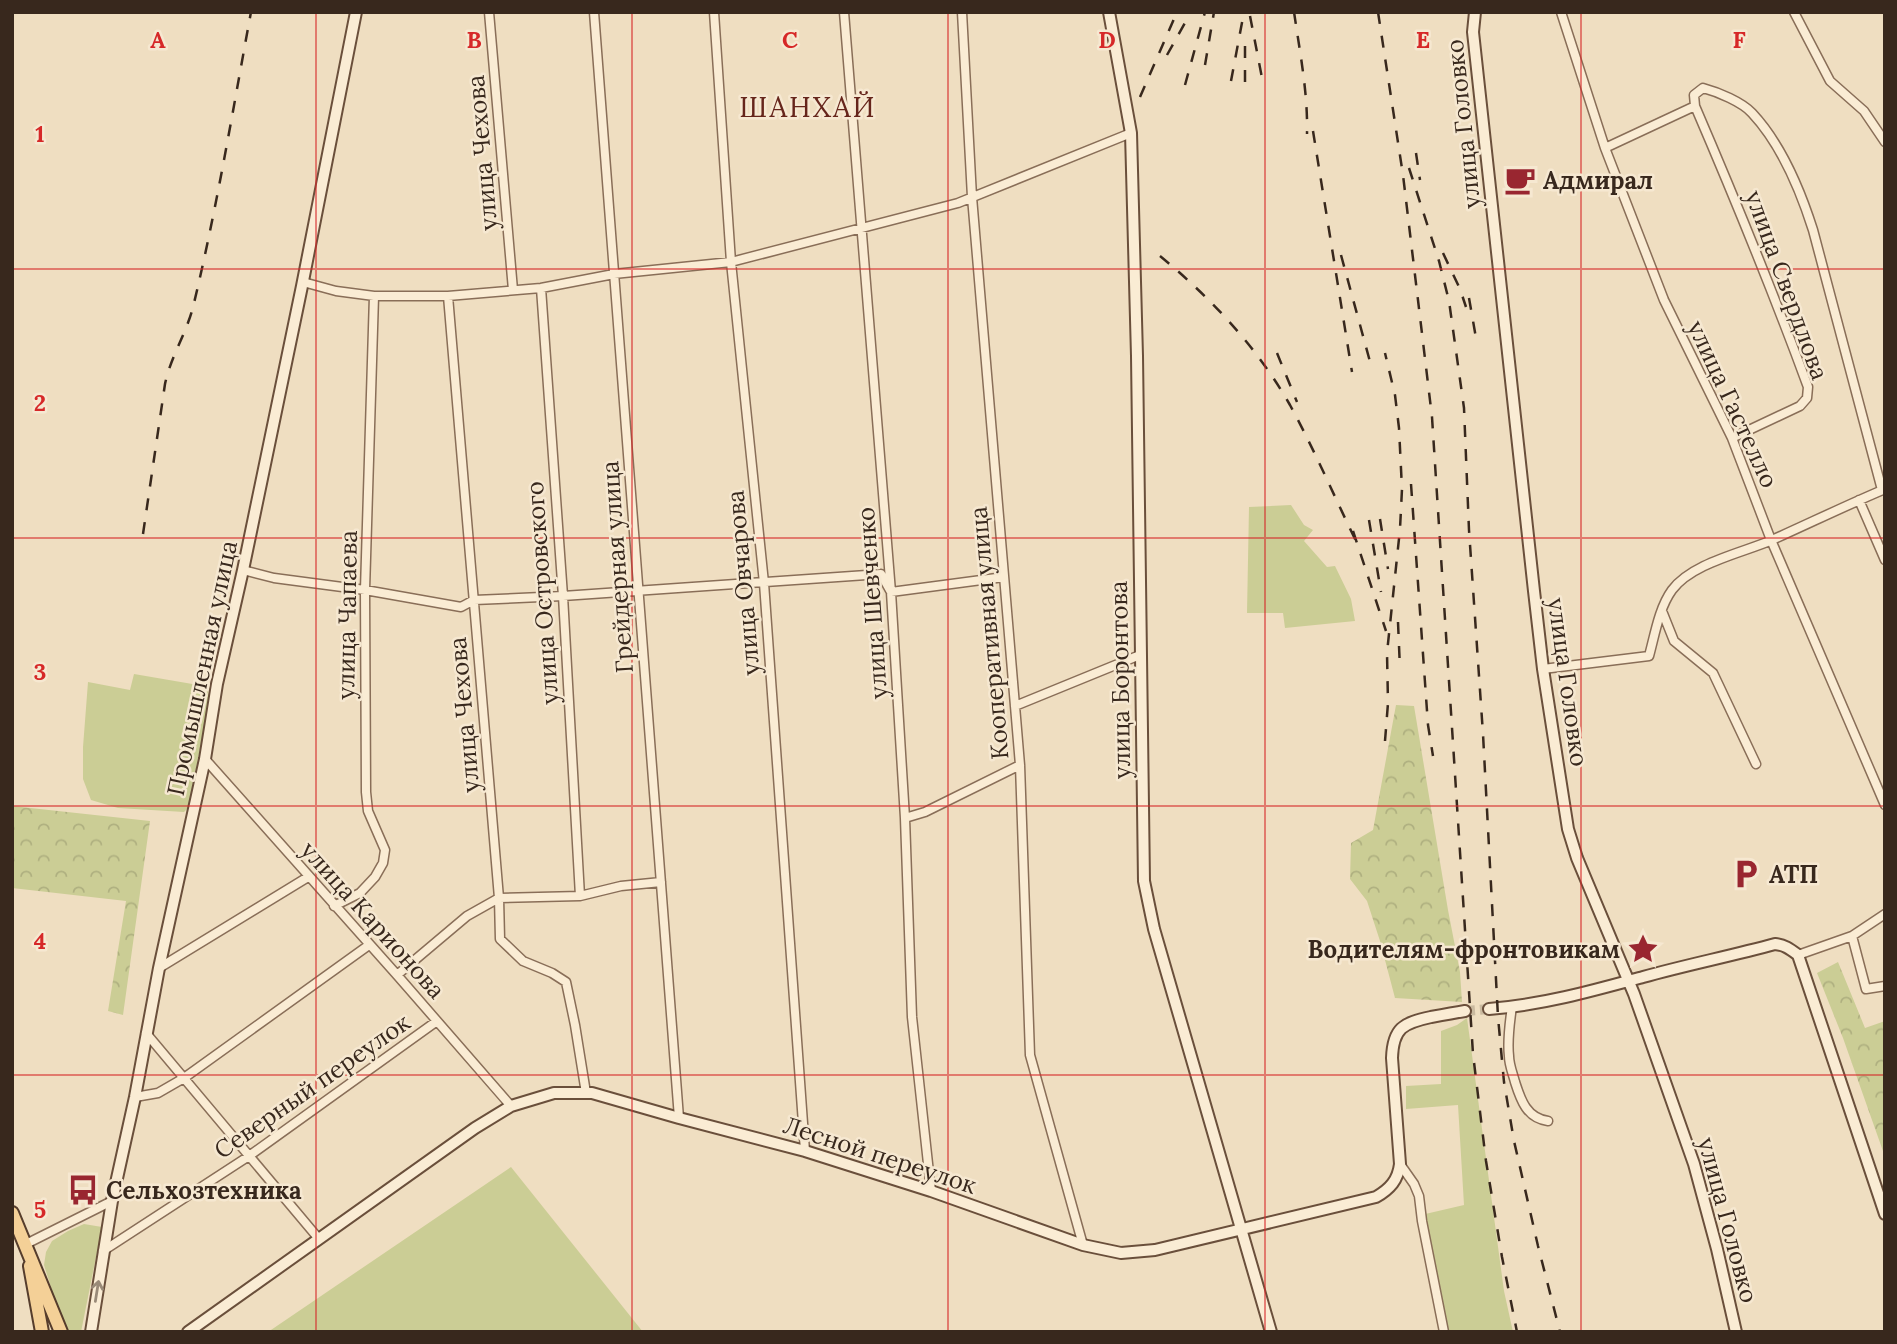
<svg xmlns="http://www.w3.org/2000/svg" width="1897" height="1344" viewBox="0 0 1897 1344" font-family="Lora,serif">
<defs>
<pattern id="forest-crowns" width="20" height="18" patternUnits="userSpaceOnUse" patternTransform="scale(1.75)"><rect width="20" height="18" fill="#cbcd95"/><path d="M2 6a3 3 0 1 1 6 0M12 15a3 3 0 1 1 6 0" fill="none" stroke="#afb080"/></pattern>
</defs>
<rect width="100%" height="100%" fill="#efdec1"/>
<path fill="#cbcd95" d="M1291,505L1304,525L1313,530L1304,541L1327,567L1335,566L1351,599L1355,621L1285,628L1283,613H1247L1249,507Z
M134,674L204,686L208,692L210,699L188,808L184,812L118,808L91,800L83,779V747L88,682L130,690Z
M1467,1018L1504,1291L1513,1332H1444L1421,1215L1464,1205L1458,1105L1406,1109V1086L1441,1084V1031L1457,1025Z
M511,1167L643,1332H268Z
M84,1224L102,1227L81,1332H65L44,1265L46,1252L52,1241L68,1231Z"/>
<path fill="url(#forest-crowns)" d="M1396,705L1414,706L1448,910L1460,972L1462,1002L1395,998L1380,941L1367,901L1350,879L1351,843L1373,830Z
M12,806L150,821L123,1015L108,1011L126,901L12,888Z
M1838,962L1865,1028L1885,1021L1884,1154L1843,1038L1817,973Z"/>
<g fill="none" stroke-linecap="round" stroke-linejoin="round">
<path stroke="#cabaa0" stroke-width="10" stroke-dasharray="10 5" stroke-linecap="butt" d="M1465,1011L1489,1009"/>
<g stroke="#896e58" stroke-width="11">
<path id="street" d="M489,12L513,290
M594,12L679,1118
M714,12L731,262L764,583L805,1151
M844,12L891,592L905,818L912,1017L931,1191
M962,12L972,197L1020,765L1030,1055L1083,1245
M1561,12L1605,148L1664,300L1732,438L1771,540L1885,805
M1794,12L1830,81L1864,111L1885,142
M1695,106C1735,199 1773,292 1808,387L1807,398L1800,406L1732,438
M1605,148L1695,106L1694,95L1703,88C1718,92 1742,102 1752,113C1782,145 1800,189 1813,230L1882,490
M303,282L336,291L374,296H448L541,288L614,274L731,262L958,203L1131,133
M541,288L563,596L580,896
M448,296L499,898L500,939L523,961L552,973L566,982L575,1025L586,1093
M1859,500L1885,560
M243,570L274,578L365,590L461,607L474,600L563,596L881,574L891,592L1004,577
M1662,611L1674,641L1713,673L1756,764
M1543,669L1649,656C1655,634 1659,608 1672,590C1692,563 1742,553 1772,540C1810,523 1847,505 1885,489
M1015,706L1140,655
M205,759L397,975L511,1106
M905,818L925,812L1020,765
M334,906L360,893L375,877L383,863L385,850L368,811L366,792L365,590L374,296
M1852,936L1885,914
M1798,955L1852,936L1866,989L1885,986
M159,968L308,877
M397,975L467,916L499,898L580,896L621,886L661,882
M1512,1006C1510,1022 1507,1039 1509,1056C1509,1065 1513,1074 1515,1082C1521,1101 1527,1118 1548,1121
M146,1033L319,1239
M135,1097L158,1093L184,1078L369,945
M1400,1164L1414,1184L1419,1196L1422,1221L1444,1332
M26,1244L112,1201
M103,1251L249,1156L437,1021"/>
</g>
<g stroke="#6a4f3b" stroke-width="14">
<path id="secondary" d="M1109,12L1131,133L1137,356L1144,881L1154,929L1271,1332
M1475,12L1473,32L1534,591L1543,669L1568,829L1577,858L1634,994L1694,1164L1717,1249L1736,1332
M1489,1009C1542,1005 1592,991 1643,977C1686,965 1731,956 1775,944C1785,945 1790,949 1798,955L1885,1214
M91,1332L112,1201L135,1097L159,968L205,759L217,684L243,570L302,286L356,12
M188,1332L475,1128L511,1106L554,1093H592L679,1118L805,1151L931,1191L1083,1245L1121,1253L1155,1250L1376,1197C1390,1189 1398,1180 1400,1164L1392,1058C1393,1028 1403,1023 1431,1017C1442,1015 1453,1013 1465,1011"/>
</g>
<g stroke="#563d2c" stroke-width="16">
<path id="primary" d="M12,1213L61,1332
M30,1266L42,1332"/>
</g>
<use href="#street" stroke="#faecd4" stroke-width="8"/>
<use href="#secondary" stroke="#faecd4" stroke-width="10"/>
<use href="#primary" stroke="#f4d097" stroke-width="12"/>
<path stroke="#38281d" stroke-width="2.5" stroke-dasharray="12 12" stroke-linecap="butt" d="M1294,12C1300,53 1308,93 1307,134
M1378,12L1403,175L1432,417L1473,1054L1486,1161L1502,1257L1517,1332
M1250,16L1263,83
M1167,55L1191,12
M1205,65L1214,12
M1231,81L1244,12
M1245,82V45
M1185,85L1205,12
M1140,97L1177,12
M1313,131L1352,372
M1416,153L1420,180
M1409,168L1439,261L1449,301L1464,408L1469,530L1483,734L1498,1017L1504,1082L1514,1141L1538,1246L1560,1332
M1443,253L1460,289L1466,307
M1341,255L1372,369
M1160,256C1211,298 1257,347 1290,405C1314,449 1334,496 1356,541
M1469,298L1476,338
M1277,353L1297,402
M1411,484L1428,725L1433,756
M1380,519L1388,569
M1369,520L1381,592
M1353,531L1386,631
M143,534L165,384C171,355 188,331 194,303C217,207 233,109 251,12
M1398,622L1400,669
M1385,741L1388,703L1387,653L1400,529L1402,489L1399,428L1395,395L1385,353"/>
</g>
<defs><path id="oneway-shaft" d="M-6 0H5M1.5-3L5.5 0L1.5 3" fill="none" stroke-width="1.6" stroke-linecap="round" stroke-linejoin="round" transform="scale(1.75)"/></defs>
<use stroke="#998a78" href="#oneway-shaft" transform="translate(97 1291) rotate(-81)"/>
<path fill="none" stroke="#d62828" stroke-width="2" stroke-opacity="0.55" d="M316,12V1332M632,12V1332M948,12V1332M1265,12V1332M1581,12V1332M12,269H1885M12,538H1885M12,806H1885M12,1075H1885"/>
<defs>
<g id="cafe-bare" transform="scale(2.415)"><path d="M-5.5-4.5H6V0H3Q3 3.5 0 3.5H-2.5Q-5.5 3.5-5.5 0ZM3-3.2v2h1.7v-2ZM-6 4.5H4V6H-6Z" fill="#992630" stroke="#f6e8d1" stroke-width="2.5" paint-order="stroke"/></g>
<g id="parking-bare" transform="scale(2.415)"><path d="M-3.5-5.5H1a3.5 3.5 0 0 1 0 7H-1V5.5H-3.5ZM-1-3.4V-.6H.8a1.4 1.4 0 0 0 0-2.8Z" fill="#992630" stroke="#f6e8d1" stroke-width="2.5" paint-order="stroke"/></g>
<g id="sight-bare" transform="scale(2.415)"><path d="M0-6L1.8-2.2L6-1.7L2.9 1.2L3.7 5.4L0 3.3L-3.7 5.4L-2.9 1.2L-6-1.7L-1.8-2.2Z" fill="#992630" stroke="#f6e8d1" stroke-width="2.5" paint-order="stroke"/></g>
<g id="bus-bare" transform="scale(2.415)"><path d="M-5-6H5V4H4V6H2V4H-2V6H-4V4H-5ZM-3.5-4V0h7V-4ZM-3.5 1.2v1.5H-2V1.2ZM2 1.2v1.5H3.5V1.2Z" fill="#992630" stroke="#f6e8d1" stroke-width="2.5" paint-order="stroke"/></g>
</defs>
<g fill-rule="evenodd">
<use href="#cafe-bare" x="1520" y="180"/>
<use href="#parking-bare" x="1746" y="874"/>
<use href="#sight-bare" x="1643" y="949"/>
<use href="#bus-bare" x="83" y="1190"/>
</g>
<g text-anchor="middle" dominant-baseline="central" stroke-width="5" stroke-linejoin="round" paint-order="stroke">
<g font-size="24" fill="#38281d" stroke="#f6e8d1">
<text transform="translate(1463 124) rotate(-96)">улица Головко</text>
<text transform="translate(482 153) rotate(-95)">улица Чехова</text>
<text transform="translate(1787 285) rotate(70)">улица Свердлова</text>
<text transform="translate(1733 404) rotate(65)">улица Гастелло</text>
<text transform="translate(617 567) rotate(-94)">Грейдерная улица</text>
<text transform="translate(743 583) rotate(-95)">улица Овчарова</text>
<text transform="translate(542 593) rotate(-94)">улица Островского</text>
<text transform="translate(872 603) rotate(-94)">улица Шевченко</text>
<text transform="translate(347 615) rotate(-89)">улица Чапаева</text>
<text transform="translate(989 633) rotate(-95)">Кооперативная улица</text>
<text transform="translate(202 668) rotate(-78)">Промышленная улица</text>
<text transform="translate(1120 680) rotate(-91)">улица Боронтова</text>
<text transform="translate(1568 682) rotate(82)">улица Головко</text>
<text transform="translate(464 715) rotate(-95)">улица Чехова</text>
<text transform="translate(373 920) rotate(48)">улица Карионова</text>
<text transform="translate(312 1086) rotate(-35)">Северный переулок</text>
<text transform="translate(880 1155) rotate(18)">Лесной переулок</text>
<text transform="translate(1728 1220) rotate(75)">улица Головко</text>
</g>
<g font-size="24" font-weight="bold" fill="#38281d" stroke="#f6e8d1" text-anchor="start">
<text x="1543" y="180">Адмирал</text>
<text x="1769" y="874">АТП</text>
<text x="1620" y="949" text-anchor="end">Водителям-фронтовикам</text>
<text x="106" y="1190">Сельхозтехника</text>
</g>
<g font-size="28" letter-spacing="2" fill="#66251b" stroke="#f6e8d1">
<text x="808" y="107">ШАНХАЙ</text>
</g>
</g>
<g font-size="23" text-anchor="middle" font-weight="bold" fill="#d62828" stroke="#f6e8d1" stroke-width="5" stroke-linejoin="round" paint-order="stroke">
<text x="158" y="48">A</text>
<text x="474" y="48">B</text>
<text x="790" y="48">C</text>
<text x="1107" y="48">D</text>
<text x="1423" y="48">E</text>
<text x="1739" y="48">F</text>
<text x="40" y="142">1</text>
<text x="40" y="411">2</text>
<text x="40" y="680">3</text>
<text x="40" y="949">4</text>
<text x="40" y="1218">5</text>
</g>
<rect width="1897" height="1344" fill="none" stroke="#38281d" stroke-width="28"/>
</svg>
